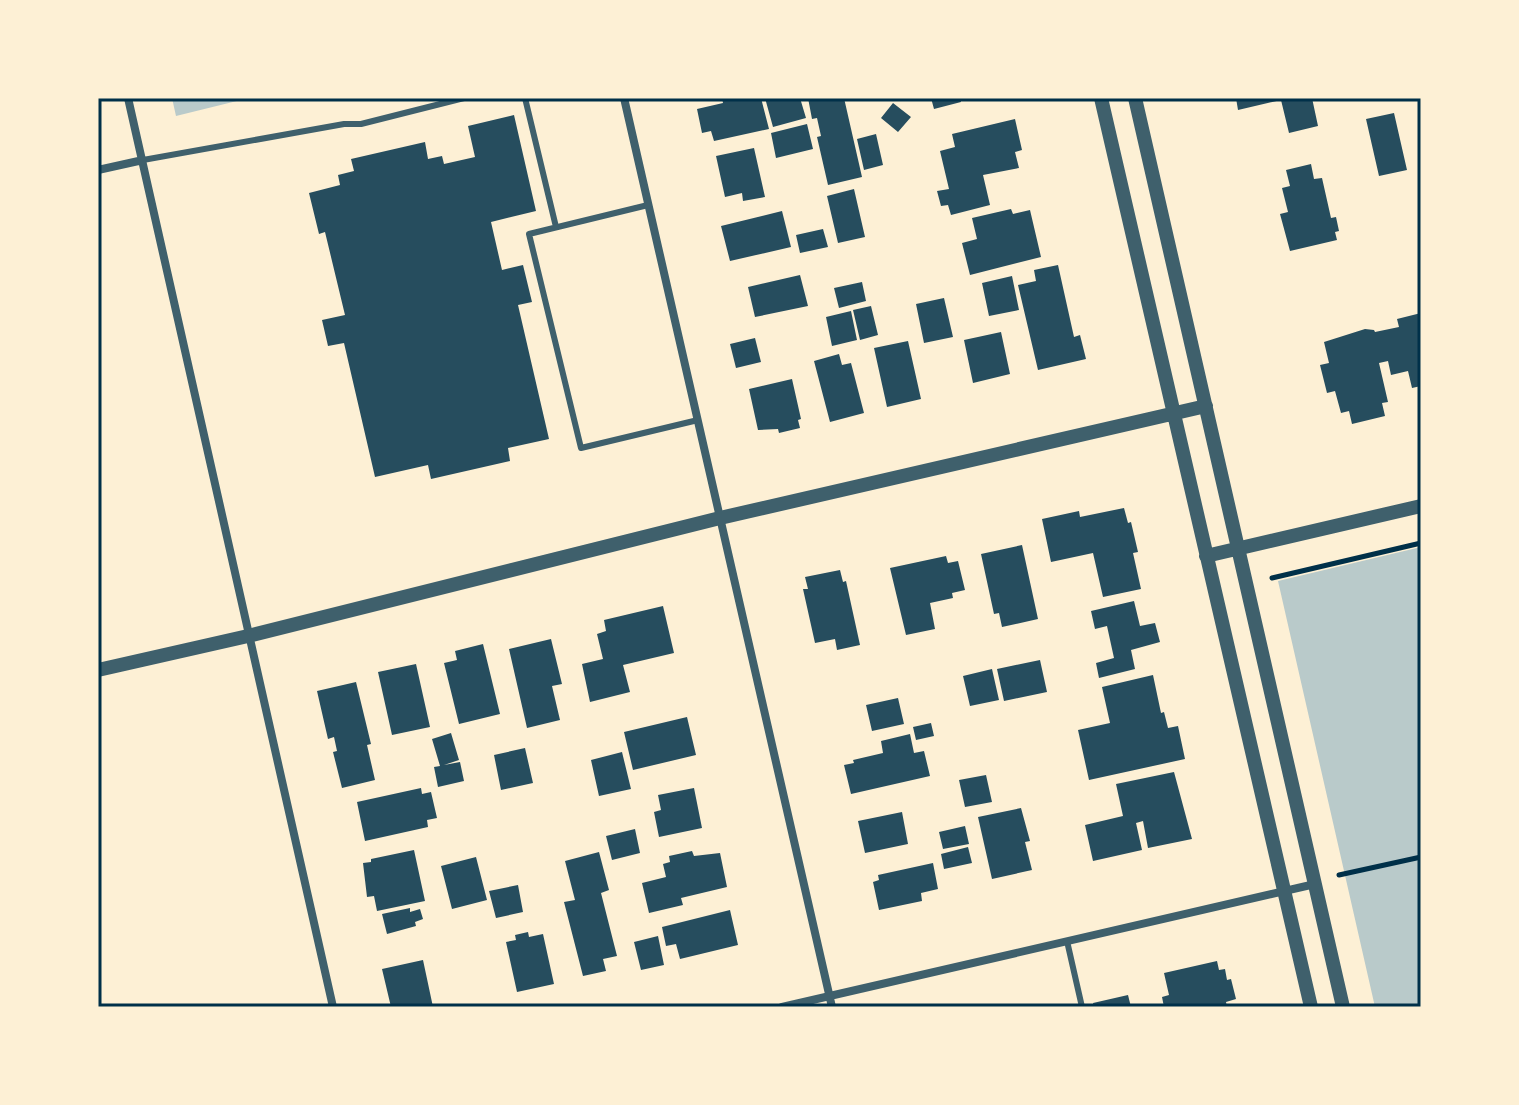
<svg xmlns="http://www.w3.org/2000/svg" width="1519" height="1105" viewBox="0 0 1519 1105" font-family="Commissioner,sans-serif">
<rect width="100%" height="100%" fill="#fdf0d5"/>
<path fill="#b9caca" d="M172,98H249L176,116Z
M1421,547V1007H1375L1278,581Z"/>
<path fill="#264d5e" d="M722,98H761L769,129L714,141L711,131L702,133L697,109L723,103Z
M765,98H800L806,118L773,127Z
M808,98H844L862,177L828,185L817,137L821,136L817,118L812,119Z
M931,98H960L961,102L934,109Z
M1236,98H1312L1318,126L1289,133L1281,100L1238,110Z
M893,103L911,117L898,132L881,118Z
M1394,113L1407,170L1379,176L1366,119Z
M514,115L536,211L491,222L502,270L523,265L532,302L518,305L549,439L508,448L510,461L431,479L428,465L375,477L344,343L328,346L322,320L345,315L325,232L319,234L309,193L340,185L338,175L354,171L351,159L425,142L428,159L442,156L444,164L475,157L468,126Z
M1015,119L1022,150L1015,152L1019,168L983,175L990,205L951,215L948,205L941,206L937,191L949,189L940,151L955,147L952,134Z
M807,124L813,149L776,158L771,133Z
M876,134L883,165L864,170L857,139Z
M754,148L765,197L743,201L742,193L725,197L716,156Z
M1311,164L1314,179L1322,178L1331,218L1336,217L1339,231L1335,232L1337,240L1290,251L1280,214L1288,212L1282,188L1290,186L1286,170Z
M854,189L865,237L838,243L827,196Z
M1011,209L1013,214L1030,210L1041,257L970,275L962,243L977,239L972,218Z
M782,211L791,247L730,261L721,226Z
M823,229L828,247L800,253L796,235Z
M1058,265L1074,337L1080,335L1086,359L1038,370L1018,285L1036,281L1034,270Z
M800,275L808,306L755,317L748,287Z
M1012,276L1019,310L989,316L982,283Z
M862,282L866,301L839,308L834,288Z
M944,298L953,337L924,343L916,304Z
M871,306L878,335L860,340L853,310Z
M851,311L857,340L832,346L826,317Z
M1421,313V386L1412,388L1408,371L1391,375L1388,361L1379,363L1388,402L1382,403L1385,416L1352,424L1349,411L1341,413L1335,391L1327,393L1320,365L1329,363L1324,342L1365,329L1374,330L1375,332L1399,327L1397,319Z
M1001,332L1010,374L973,383L964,340Z
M755,338L761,362L736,368L730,344Z
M908,341L921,399L887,407L874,348Z
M839,354L842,365L851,363L864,413L830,422L814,361Z
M792,379L801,419L798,420L800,428L779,433L778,429L758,430L749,389Z
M1124,508L1128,523L1131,522L1138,552L1133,553L1141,589L1103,597L1093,553L1051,562L1042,519L1079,511L1080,517Z
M1022,545L1038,619L1002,627L999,613L994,614L981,554Z
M946,556L948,563L958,561L965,590L952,593L953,598L930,603L935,629L906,635L890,568Z
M840,570L843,582L846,581L860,645L837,650L835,639L815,643L803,589H808L805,577Z
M1134,601L1140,626L1155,623L1160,642L1131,650L1135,669L1099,678L1096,663L1114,658L1107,626L1095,629L1091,611Z
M663,606L674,653L623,665L630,692L590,702L582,664L603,659L597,634L606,631L604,620Z
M551,639L562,684L552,686L560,720L527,728L509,649Z
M483,644L500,714L459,724L444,663L457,660L455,651Z
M1040,660L1047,692L1004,701L997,669Z
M416,664L430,727L392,735L378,672Z
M992,669L999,700L970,706L963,676Z
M1153,675L1161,713L1164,712L1168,728L1178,726L1185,759L1089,780L1078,730L1110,723L1102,687Z
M356,682L371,744L367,745L375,780L342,788L333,752L337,751L334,737L328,739L317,691Z
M898,698L904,724L872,731L866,705Z
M687,717L696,755L633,770L624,732Z
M931,723L934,736L916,740L913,727Z
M451,733L459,760L444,765L460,762L464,781L438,787L434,767L440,766L432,739Z
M910,734L914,753L924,751L930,776L851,794L844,765L854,763L853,760L883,753L881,741Z
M525,748L533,783L501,790L494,755Z
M622,752L631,789L599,796L591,760Z
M1174,772L1192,839L1148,848L1143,821L1136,823L1142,850L1093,861L1085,825L1123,816L1116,784Z
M986,775L992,802L965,807L959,780Z
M421,788L422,794L431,792L437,818L427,820L428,827L365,841L357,802Z
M694,788L702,828L659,837L654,812L661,810L658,795Z
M1021,808L1030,841L1025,842L1032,870L992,879L978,817Z
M902,812L908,844L865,853L858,821Z
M965,826L969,844L943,849L939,832Z
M635,829L640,853L612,860L606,836Z
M968,847L972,863L944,869L941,854Z
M414,850L425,901L377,911L374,896L367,897L363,863L371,862V859Z
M692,851L694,856L720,853L727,887L681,898L683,905L649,913L642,883L666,877L663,864L670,862L669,856Z
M599,852L609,890L601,893L617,956L603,959L606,971L583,976L564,902L575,900L565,861Z
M476,857L487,900L452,909L441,866Z
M933,863L938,889L921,893L922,901L879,910L873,882L879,880L878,875Z
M518,885L523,912L496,918L489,891Z
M410,908V912L420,909L423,919L415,922L416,926L387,934L382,914Z
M730,910L738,945L680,959L676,944L666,946L662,927Z
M528,932L529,937L543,934L554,984L517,992L506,942L516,940L515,935Z
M658,936L664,965L641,970L634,942Z
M423,960L433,1007H391L382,969Z
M1217,961L1219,970L1225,969L1227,980L1231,979L1236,999L1226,1002L1227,1007H1164L1162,997L1169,995L1164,973Z
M1128,995L1131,1007H1094L1093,1003Z"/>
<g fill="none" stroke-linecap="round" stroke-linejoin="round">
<path stroke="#003049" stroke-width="5" d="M1272,578L1421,543
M1339,875L1421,857"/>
<path stroke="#3f606c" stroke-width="6" d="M525,98L556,227
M143,160L344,124H361L464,98
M648,205L529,234L581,448L698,420
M1067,941L1082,1007"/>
<path stroke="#3f606c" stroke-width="8" d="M128,98L333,1007
M624,98L832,1007
M98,170L143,160
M782,1007L1315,884"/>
<path stroke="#3f606c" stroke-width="14" d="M1101,98L1311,1007
M1135,98L1343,1007
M1206,556L1421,506
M98,670L248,636L720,518L1206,406"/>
</g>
<rect width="1519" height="1105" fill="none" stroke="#fdf0d5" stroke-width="200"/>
<rect x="100" y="100" width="1319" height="905" fill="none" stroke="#003049" stroke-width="3"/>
</svg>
